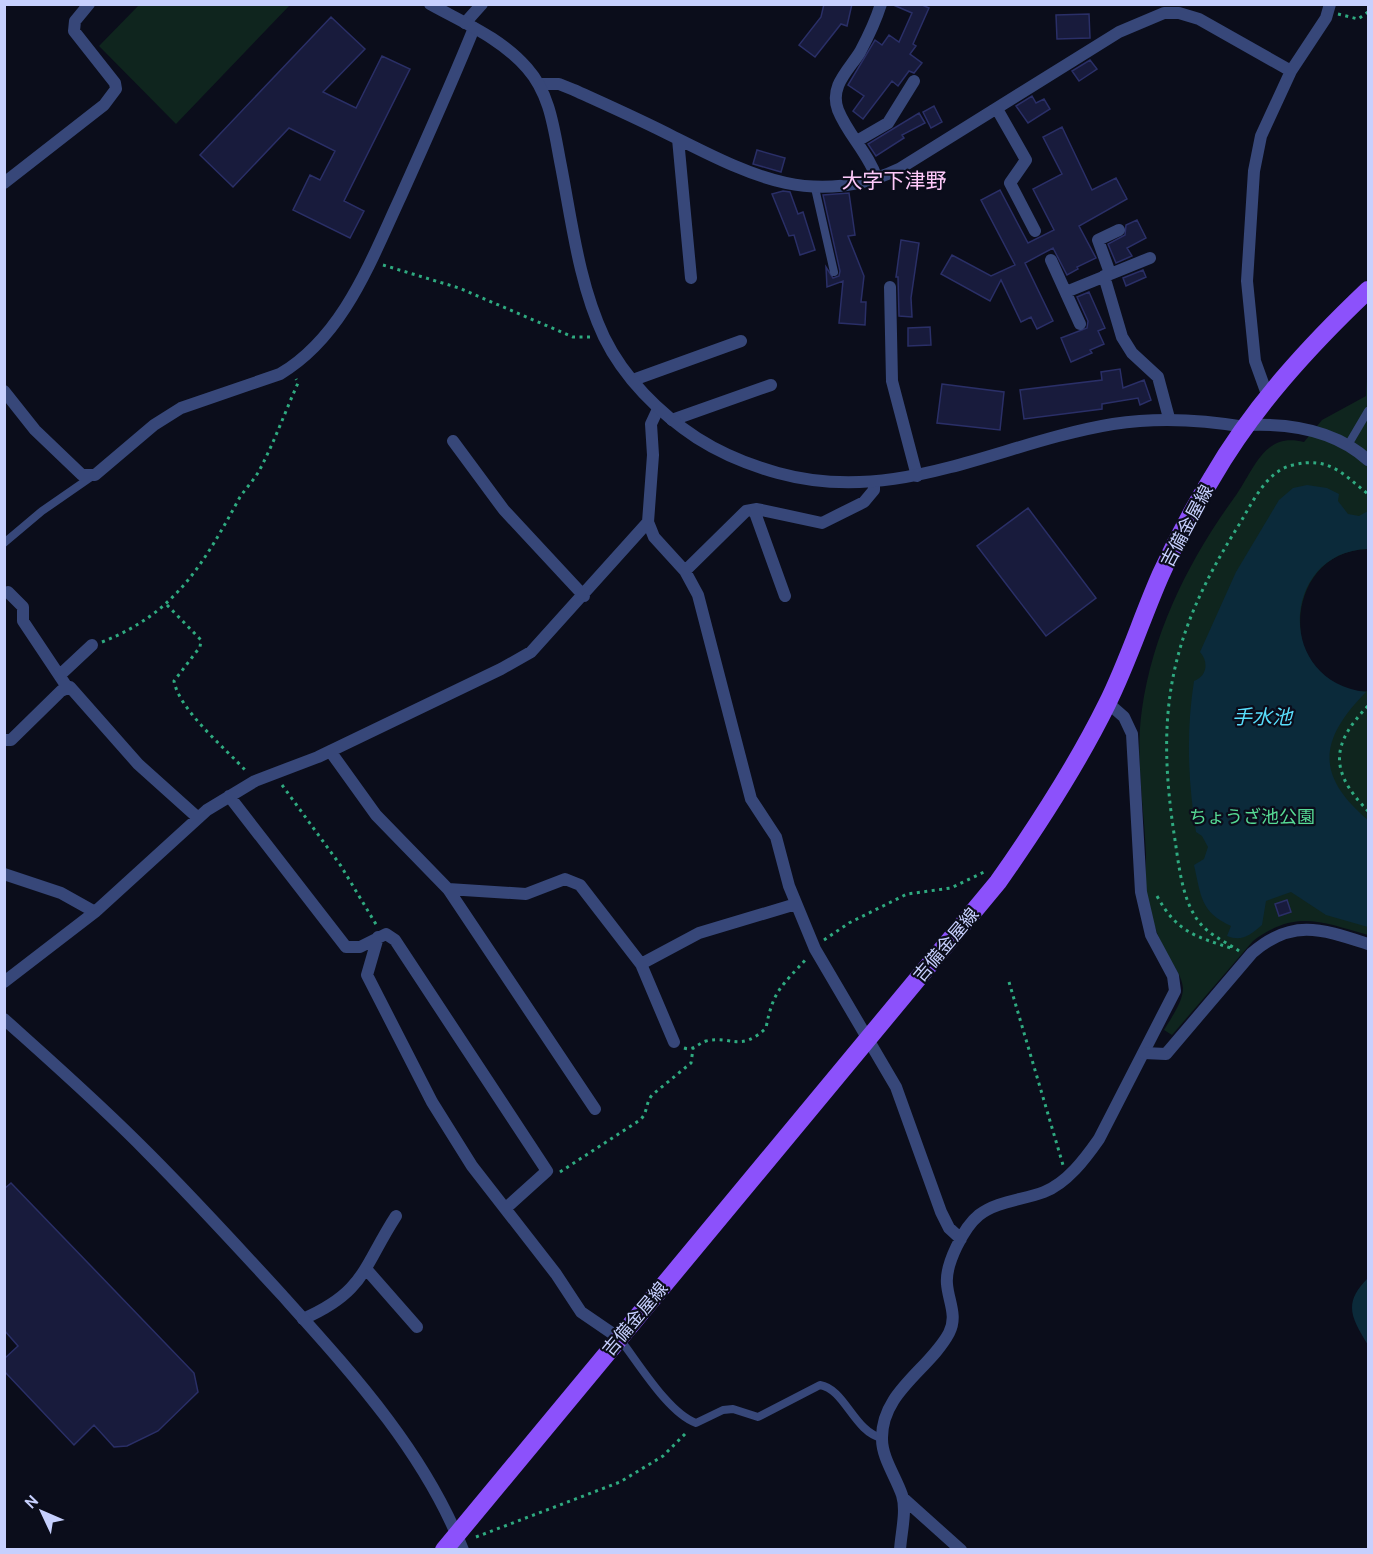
<svg xmlns="http://www.w3.org/2000/svg" width="1373" height="1554" viewBox="0 0 1373 1554" font-family="Cabin,'Noto Sans JP',sans-serif">
<rect width="100%" height="100%" fill="#0b0d1b"/>
<path fill="#0f251e" d="M139,5V4L290,5L176,124L99,46Z
M1368,360V549C1277,551 1278,697 1368,691V935C1321,922 1296,909 1253,941L1172,1035L1164,1030C1171,1018 1183,1002 1183,988C1182,974 1169,960 1163,947C1155,929 1147,906 1146,886C1145,876 1146,865 1146,854C1144,806 1135,757 1142,709C1153,632 1189,560 1234,498C1254,471 1263,431 1304,442L1322,420L1366,396Z"/>
<path fill="#0b2a3a" d="M1307,485L1327,488L1339,494L1338,501L1348,514L1359,516L1368,511V549C1282,551 1273,681 1366,692C1319,740 1315,775 1368,820V927L1326,915L1291,892L1266,901L1262,925C1250,935 1242,942 1227,936L1231,926C1200,912 1201,895 1194,865L1204,859L1208,847L1202,836L1196,832C1188,781 1186,732 1194,681C1207,676 1209,662 1200,652L1236,572L1279,500L1293,488Z
M1368,1278V1345C1352,1318 1342,1304 1368,1278Z"/>
<path fill="#181b3c" stroke="#2a2f67" stroke-width="1.5" d="M824,4H852L847,26L841,24L815,57L799,45L821,17Z
M891,4H920L929,8L913,44L916,46L910,54L922,63L914,73L909,71L898,86L892,81L863,119L853,111L864,96L848,85L875,40L882,45L889,35L899,42L912,13Z
M1089,14L1090,38L1057,39L1056,15Z
M331,17L365,49L323,92L356,108L382,56L410,69L344,201L364,211L350,238L293,210L310,175L320,180L335,151L289,128L233,187L200,155Z
M1090,60L1097,69L1079,81L1072,71Z
M1032,96L1036,103L1044,99L1050,109L1028,123L1016,106Z
M934,106L942,122L931,128L923,112Z
M919,113L925,123L902,135L904,138L876,156L868,144Z
M1062,127L1092,190L1116,178L1127,199L1079,226L1096,258L1077,267L1078,269L1067,275L1053,248L1025,263L1053,321L1037,329L1031,317L1021,322L1001,280L990,301L941,274L952,255L991,276L1015,265L981,200L1000,190L1028,243L1054,230L1033,189L1062,174L1043,137Z
M757,150L785,158L781,172L753,164Z
M783,191L790,192L798,214L803,212L815,250L800,255L794,235L789,236L772,194Z
M849,193L855,235L848,236L864,276L861,302H866L865,325L839,323L843,281L827,287L826,267L833,278L839,276L840,271L823,195Z
M1137,220L1146,238L1127,248L1132,256L1116,263L1108,244L1125,235L1126,225Z
M901,240L919,243L911,298L912,317L899,316L898,277H896Z
M1143,270L1146,277L1126,286L1123,278Z
M1089,292L1105,328L1098,331L1104,344L1090,350L1092,353L1071,362L1061,338L1087,328L1088,321L1077,297Z
M930,327L931,345L908,346V328Z
M1120,369L1123,388L1144,380L1151,400L1140,405L1138,398L1102,404V409L1024,419L1020,390L1102,380L1101,372Z
M942,384L1004,392L1000,430L937,423Z
M1028,508L1096,598L1046,636L977,546Z
M1287,900L1291,912L1279,916L1275,904Z
M11,1183L194,1373L198,1392L158,1431L127,1446L114,1447L94,1425L74,1445L4,1371V1359L18,1346L4,1330V1189Z"/>
<g fill="none" stroke-linecap="round" stroke-linejoin="round">
<path stroke="#2faa80" stroke-width="3" stroke-dasharray="3 4.5" stroke-linecap="butt" d="M1338,14L1358,19L1368,12
M383,265L459,288L573,337H591
M167,605L201,640L200,647L174,681C179,710 226,749 246,771
M102,642C176,613 204,563 240,497C246,488 254,480 259,471C274,443 285,412 298,383L296,379
M1368,706C1330,745 1330,772 1368,811
M282,785L341,866L377,926
M1157,896C1177,933 1197,937 1234,949
M824,940L849,923L907,894L951,888L986,871
M1239,951C1226,942 1209,935 1199,922C1182,900 1179,866 1175,840C1155,713 1169,637 1237,528C1251,506 1265,471 1293,465C1329,456 1343,474 1368,494
M1009,982L1063,1165
M684,1048C694,1051 697,1044 706,1041C731,1035 740,1053 766,1028C773,990 782,986 807,958
M560,1172L640,1120C648,1113 645,1104 652,1095L691,1063L693,1049
M476,1537L620,1482L663,1456L688,1431"/>
<path stroke="#374779" stroke-width="8" d="M815,188L834,272
M1348,445L1368,411
M4,543L42,511L94,475
M619,1338C638,1362 668,1413 696,1423L723,1410L733,1409L758,1417L820,1385C845,1389 854,1432 882,1438"/>
<path stroke="#374779" stroke-width="12" d="M465,23L482,4
M539,84H559L574,90C607,105 641,120 674,137C750,175 814,209 899,169L1119,32L1164,13H1179L1199,19L1291,71
M997,109L1026,160L1010,183L1035,231
M678,139L691,278
M857,141L888,123L914,81
M877,179C869,154 848,135 838,110C829,86 849,70 860,52C868,37 876,20 881,4
M4,183L104,105L116,89L115,83L74,31L75,21L89,4
M1051,260L1080,324
M1110,273L1098,240L1119,230
M1104,276L1122,337L1132,353L1158,377L1169,418
M890,287L892,381L917,476
M1066,292L1150,258
M633,380L741,341
M4,391L35,430L82,475H95L154,425L181,408L280,374C344,336 371,260 401,196C426,140 451,85 474,28
M1268,397L1255,361L1247,281L1254,171L1261,136L1291,71L1326,18L1330,4
M658,409L651,424L653,455L648,522L654,537L685,571L698,595L751,799L776,837L789,886L815,949L896,1087L941,1212L949,1228L961,1239
M672,420L771,385
M453,441L504,510L584,596
M754,510L785,596
M685,571L746,511L757,509L822,523L864,502L874,490V483
M8,592L23,607V621L67,687
M61,674L92,645
M4,740H11L61,691L70,687L138,764L197,817
M330,751L376,815L448,889L595,1109
M229,796L346,947H360L386,934L395,940L547,1171L506,1208
M4,874L61,893L95,912
M448,889L526,894L565,879L580,885L641,964L674,1042
M378,937L367,975L432,1102L472,1166L556,1274L581,1312L619,1338
M641,964L699,933L796,904
M4,982L95,912L207,810L255,781L318,757L501,669L531,652L648,522
M367,1270L417,1327
M303,1319C365,1292 363,1267 396,1216
M903,1498L961,1550
M900,1550C901,1533 907,1511 902,1495C896,1477 882,1458 882,1439C881,1392 930,1369 949,1333C958,1316 948,1300 947,1284C945,1264 964,1227 979,1215C997,1201 1023,1200 1044,1192C1067,1183 1085,1159 1099,1139L1175,991L1173,976L1151,935L1141,892L1132,734L1124,717L1108,703"/>
<path stroke="#374779" stroke-width="12" d="M430,4C464,23 501,38 527,68C551,95 554,131 561,166C572,223 579,284 604,337C624,378 659,413 697,438C722,454 749,465 778,473C897,506 998,443 1113,424C1158,417 1199,419 1245,427
M1246,425C1289,423 1335,430 1368,460
M4,1019C53,1063 102,1106 148,1153C194,1199 238,1247 282,1295C352,1373 424,1451 463,1550
M1144,1053L1166,1054L1252,953C1292,918 1322,929 1368,944"/>
<path stroke="#8c51fb" stroke-width="18" d="M444,1550L998,882C1038,825 1076,767 1107,704C1128,662 1142,617 1161,574C1176,541 1193,509 1212,478C1253,407 1309,346 1368,290"/>
</g>
<g text-anchor="middle" dominant-baseline="central" stroke-width="4.5" stroke-linejoin="round" paint-order="stroke">
<g font-size="18" fill="#c7d0fe" stroke="#0b0d1b">
<text transform="translate(1187 526) rotate(-62)">吉備金屋線</text>
<text transform="translate(946 945) rotate(-50)">吉備金屋線</text>
<text transform="translate(635 1319) rotate(-50)">吉備金屋線</text>
</g>
<g font-size="18" fill="#56da95" stroke="#0b0d1b">
<text x="1252" y="817">ちょうざ池公園</text>
</g>
<g font-size="20" font-style="italic" fill="#58ddfb" stroke="#0b0d1b">
<text x="1262" y="717">手水池</text>
</g>
<g font-size="21" fill="#fec9f9" stroke="#0b0d1b">
<text x="894" y="180">大字下津野</text>
</g>
</g>
<rect width="1373" height="1554" fill="none" stroke="#c7d0fe" stroke-width="12"/>
<g transform="translate(42 1512) rotate(314)" stroke="#0b0d1b" stroke-width="4.5" paint-order="stroke">
<path d="M0-4.5L10 22L0 15L-10 22Z" fill="#c7d0fe"/>
<text y="-9" font-size="16" font-weight="bold" text-anchor="middle" fill="#c7d0fe">N</text>
</g>
</svg>
